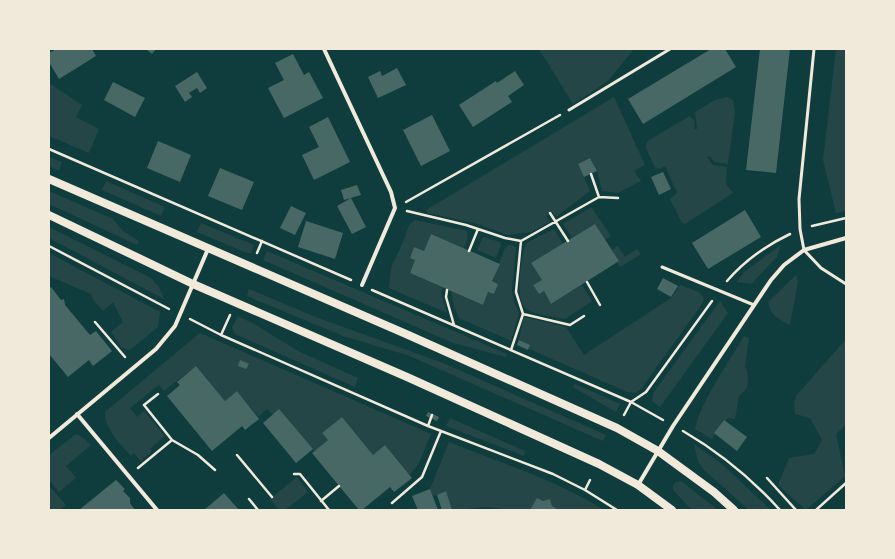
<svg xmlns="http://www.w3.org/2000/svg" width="895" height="559" viewBox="0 0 895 559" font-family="Signika,sans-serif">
<rect width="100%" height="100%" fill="#0f3d3e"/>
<path fill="#244646" d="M539,49H634L607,82L573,104Z
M836,49H846V211L836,213L823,160Z
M49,83L82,105L76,117L99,129L89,153L49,136Z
M614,97L645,165L634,171L641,181L618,193L602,191L597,171L590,158L578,164L590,191L556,217L552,212L546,216L550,222L531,232L508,235L474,223L428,213L426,210Z
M727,97L733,100L735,112L728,164L714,162L710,156L707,157L713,165L727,167L726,184L733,193L685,224L682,223L670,199L677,193L665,166L660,169L655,168L646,148V144L649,140L690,116L695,121L694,129H697L695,112L715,100Z
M49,157L62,162L59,171L49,166Z
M106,181L165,207L161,216L102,190Z
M49,191L113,219L123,231L139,241L137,245L49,204Z
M590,208H592L611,236L605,240L595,224L572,238L563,224Z
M415,220L467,231L468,238L464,248L431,234L424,251L414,247L410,257L415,260L410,273L443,288L441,293L447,313L389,288L391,268L403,242L409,225Z
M201,223L254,245L251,253H247L197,232Z
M49,227L151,278L159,287L164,299L49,238Z
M554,229L563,244L531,263L542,280L533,285L539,294L544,291L551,304L582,285L592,301L565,319C555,317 537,315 528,310C513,302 522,263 524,248L528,242Z
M483,237L500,242L501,245L496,258L477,250Z
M509,245L515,246L516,249L512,290L514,302L519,313L511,341L459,318L454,307L451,291L483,305L488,292L494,294L498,284L492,281L505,248Z
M781,245L777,257L751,284L737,282L744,272Z
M618,246L625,257L637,249L641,254L620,267L617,263L619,261L612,250Z
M267,251L507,354L506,357L453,343L263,260Z
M49,253L160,312L158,327L130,350L122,348L111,332L123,322L113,302L103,311L94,301L91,294L49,276Z
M796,275L798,282L790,325C778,319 771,316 768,302Z
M680,285L699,292L704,298L702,304L641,389L635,393L627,392L518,344L524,317L566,327L584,355L671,298Z
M249,289L313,316L443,363L606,435L603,441L407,355L343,336L247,296Z
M720,301L728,313L660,407L652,401L653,393Z
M238,316L256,325L298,351L358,378L355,387L235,334L232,328Z
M200,333L431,434L419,463L410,475L386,446L373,455L342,417L322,433L328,440L314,451C300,434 281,425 267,409L258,417L237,391L225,401L196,366L164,391L159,385L130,408L137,417L144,411L165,436L150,449L152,452L144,458L142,457L143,460L141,462L134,453L131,456C120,443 105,430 105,412Z
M744,336L749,338L745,367L747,371L748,379L747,388L739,396L735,419L728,418L725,421L723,420L712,439L695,429C699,405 731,358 744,336Z
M846,339V425L836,434L845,476L806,510L778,485L789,458L814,454L822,440L810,418L795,414L794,404L796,396Z
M575,384L620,404L616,412L573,387Z
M450,418L525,451L524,456L446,426Z
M76,434L82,437L91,445L66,466L76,478L59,492L49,480V455Z
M449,442C501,463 556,480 604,510H559L552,506L550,499C543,501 538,507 531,510C518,515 497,506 484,507C473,508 463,510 452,510L446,492L433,496L430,489Z
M694,444L723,465L771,510H749L704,470L698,461Z
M297,477L308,492L285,510H279L270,499Z
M681,481L713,506L717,510H692L673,490V485L676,482Z
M49,486L66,505L60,510H53L49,506Z"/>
<path fill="#486865" d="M56,49H92L96,56L59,79L49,62V53Z
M146,49H156L152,54Z
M711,49H725L736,67L643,124L628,99Z
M760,49H790L776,173L746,170Z
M293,54L304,75L309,72L323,98L284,118L268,88L284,80L275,63Z
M397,68L406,85L378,98L368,77L380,71L382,76Z
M515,71L524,85L508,96L512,102L473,127L459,105L496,81L497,83Z
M197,72L207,88L200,93L197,88L189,93L192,97L185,102L175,86Z
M113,82L145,98L135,117L104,100Z
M432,115L450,151L421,166L403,130Z
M328,117L350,162L314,180L302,155L319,147L309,127Z
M158,141L191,155L180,182L147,168Z
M590,158L597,171L584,177L578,164Z
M220,168L254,182L242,210L208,196Z
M663,172L671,189L659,195L651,177Z
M357,185L361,195L344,200L341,190Z
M351,198L366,227L352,234L337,206Z
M291,206L306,213L295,235L280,228Z
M745,210L761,237L708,269L692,243Z
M306,221L343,233L335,259L298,247Z
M595,224L619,261L551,304L544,291L539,294L533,285L542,280L531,263Z
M431,234L500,264L492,281L498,284L494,294L488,292L483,305L410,273L415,260L410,258L414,247L424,251Z
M663,278L678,286L671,297L657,289Z
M51,287L61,300L64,299L65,305L90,335L96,331L112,351L93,366L89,360L68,377L49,354V288Z
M519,340L530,345L528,350L517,345Z
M240,360L249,364L246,369L238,366Z
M196,366L225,401L237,391L259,419L245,430L242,426L212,451L167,396L180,385L177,382Z
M279,409L313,449L296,463L263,423Z
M428,412L439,417L437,421L426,416Z
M342,417L373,455L385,445L412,478L394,492L390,487L362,510H359L312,453L328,440L322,433Z
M724,420L747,437L737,451L714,433Z
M116,480L125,489L123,491L130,498V503L135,510H79Z
M430,489L438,510H418L412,496Z
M446,491L452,510H442L437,495Z
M224,493L239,510H204L210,505Z
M537,498L543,501L550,499L552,506L559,510H530Z"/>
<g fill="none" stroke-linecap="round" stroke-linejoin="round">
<path stroke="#f1e9da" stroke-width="2.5" d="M49,149L351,280
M591,174L599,197
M406,202L560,115
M407,211L466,225L505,238L521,241L599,197L618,198
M550,213L568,241
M812,226L846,218
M521,241L516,292L523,314L570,325L584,316
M49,246L169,309
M469,251L478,229
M257,253L262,241
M727,281C745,260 765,246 790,234
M587,282L600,305
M372,290L631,402L663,420
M447,290L446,297L454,325
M190,319L221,335L428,426L553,474L585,490L617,510
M95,322L125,357
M221,335L230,315
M511,350L523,314
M624,415L631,402L646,392L712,301
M428,426L432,415
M683,431C719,452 752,479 780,510
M172,440L198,455L215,470
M237,455L272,497
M138,468L172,440L144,405L158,394
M294,474H300L329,510
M767,478L796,510
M585,490L590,480
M249,499L258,510
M321,501L339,486
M392,503L422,477L441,431
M816,510L846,483"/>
<path stroke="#f1e9da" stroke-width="3" d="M814,49L799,199L800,229L804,250L821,268L846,284
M569,110L670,49
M662,267L754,305"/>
<path stroke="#f1e9da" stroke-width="4" d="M324,49L391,192L395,208L362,285
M77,414L157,510
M49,438L156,349L175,326L208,249
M638,485L673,426L771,280L784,265L804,250L846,238"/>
<path stroke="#f1e9da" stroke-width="8" d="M49,179L406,334L617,428L658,451L714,492L734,510
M49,215L193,284L407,377L599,464L638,485L672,510"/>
</g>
<rect width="895" height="559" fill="none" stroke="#f1e9da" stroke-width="100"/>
</svg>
